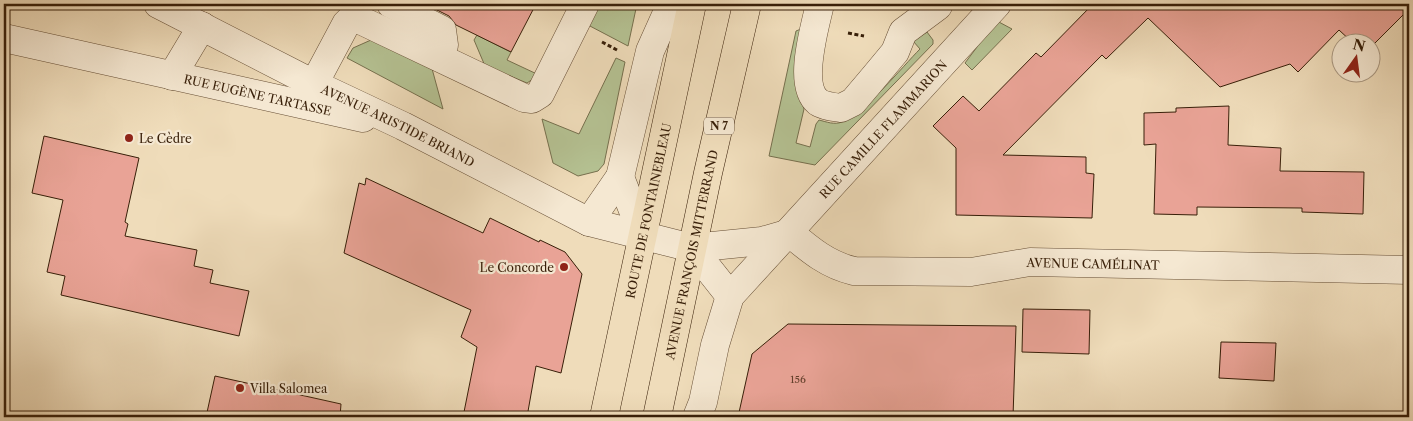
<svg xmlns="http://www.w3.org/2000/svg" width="1413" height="421" viewBox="0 0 1413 421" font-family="'Libre Caslon Text',serif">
<rect width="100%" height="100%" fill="#efdcba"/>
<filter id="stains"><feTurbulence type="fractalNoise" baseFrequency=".004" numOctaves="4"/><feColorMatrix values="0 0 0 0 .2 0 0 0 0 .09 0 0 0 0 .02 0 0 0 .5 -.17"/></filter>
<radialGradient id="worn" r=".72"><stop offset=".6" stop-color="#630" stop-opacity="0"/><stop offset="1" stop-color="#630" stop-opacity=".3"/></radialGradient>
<path fill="#b5c293" stroke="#76704e" d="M598,4H637L628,46L588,25Z
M997,21L1012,29L972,70L965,63L977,47L981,25Z
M801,29L798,92L804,109L796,143L810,147L816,124L819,120C827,122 834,125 842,122C862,116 903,66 920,49L913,41L927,32L933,40V44L815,165L769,156L796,31Z
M477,35L511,52L507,60L539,75L527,83L485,66L474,40Z
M371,40L431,65L443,109L347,58L353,48Z
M616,58L625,62L604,164L598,171L578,176L553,163L542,119L579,134Z"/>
<path fill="#e9a396" stroke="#381f09" d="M425,4H536L511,52L456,25L449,16Z
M1093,4H1409V9L1373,45L1370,42H1352L1339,30L1298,72L1290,64L1220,87L1148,18L1106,59L1102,55L1003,155L1086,157V173L1094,174L1092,218L956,215V148L933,126L963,96L979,111L1036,53L1041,57Z
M1229,106L1228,145L1281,148L1280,171L1364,172L1363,214L1302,212V208L1197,207V215L1154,214L1156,144L1144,145V113L1176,112V108Z
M44,136L139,158L125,222L128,224L125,236L197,250L194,266L213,270L210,283L249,291L239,336L61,295L65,276L47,272L63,200L32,193Z
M366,178L483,233L490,218L539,242L540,240L565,252L582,274L561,373L536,366L527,417H463L477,347L461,337L471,310L344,253L359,183L365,185Z
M1023,309L1090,310L1089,354L1022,352Z
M788,324L1016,326L1013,417H738L752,354Z
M1221,342L1276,343L1274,381L1219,378Z
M215,376L341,404L340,417H206Z"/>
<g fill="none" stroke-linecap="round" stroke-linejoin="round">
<g stroke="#664e35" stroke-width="29">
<g id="minor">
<path id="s1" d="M158,4L314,84L403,126L589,222L692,248L762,241L790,233"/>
<path d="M391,4L442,30L444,45L439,57"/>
<path d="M820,4C815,27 797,85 818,102C824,106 833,107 841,108L853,102L875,76L895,52L903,32L938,6"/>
<path id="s2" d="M4,38L363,118"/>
<path d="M172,76L202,26"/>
<path d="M314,84L346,24L350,20L358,19L524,98L532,99L540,94L585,4"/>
<path d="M620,177L643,236"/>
<path d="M589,222L620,177L650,51L671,4"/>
<path id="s3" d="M790,233C810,250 828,265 854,271L971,272L1030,262L1409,270"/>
<path d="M692,248L730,296"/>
<path id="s4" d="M697,417L703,402L715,345L730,296L997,4"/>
</g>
</g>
<g stroke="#381f09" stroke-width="29">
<g id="major">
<path id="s5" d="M604,417L692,4"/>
<path id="s6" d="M657,417L708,173L747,4"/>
</g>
</g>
<path stroke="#381f09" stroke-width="3" stroke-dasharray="4 2.5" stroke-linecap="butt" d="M848,33L864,36
M602,42L617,50"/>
<use href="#minor" stroke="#f5e8d2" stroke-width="28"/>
<use href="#major" stroke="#efdcba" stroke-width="28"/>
</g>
<g fill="#8f2418" stroke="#f5e8d2" stroke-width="2">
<circle cx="129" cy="138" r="5"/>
<circle cx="564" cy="267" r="5"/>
<circle cx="240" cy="388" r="5"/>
</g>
<g text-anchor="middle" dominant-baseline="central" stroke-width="4.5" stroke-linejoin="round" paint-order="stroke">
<g font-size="10" fill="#64402c">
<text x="798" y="379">156</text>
</g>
<rect fill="#f5e8d2" stroke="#715b45" stroke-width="1" x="704" y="117.5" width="30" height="17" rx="4"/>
<g font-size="11" font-weight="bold" fill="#381f09">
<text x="719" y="126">N 7</text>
</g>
<g font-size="12" fill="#381f09" stroke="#f5e8d2">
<text stroke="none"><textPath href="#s2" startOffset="260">RUE EUGÈNE TARTASSE</textPath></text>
<text stroke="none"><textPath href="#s1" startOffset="269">AVENUE ARISTIDE BRIAND</textPath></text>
<text stroke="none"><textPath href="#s4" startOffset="352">RUE CAMILLE FLAMMARION</textPath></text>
<text stroke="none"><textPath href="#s5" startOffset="211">ROUTE DE FONTAINEBLEAU</textPath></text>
<text stroke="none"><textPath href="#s6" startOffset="166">AVENUE FRANÇOIS MITTERRAND</textPath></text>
<text stroke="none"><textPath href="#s3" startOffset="315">AVENUE CAMÉLINAT</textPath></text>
</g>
<g font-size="12" fill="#381f09" stroke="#f5e8d2" text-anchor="start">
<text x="139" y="138">Le Cèdre</text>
<text x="554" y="267" text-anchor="end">Le Concorde</text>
<text x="250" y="388">Villa Salomea</text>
</g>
</g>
<rect width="1413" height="421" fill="none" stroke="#efdcba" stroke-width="20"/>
<rect x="5" y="5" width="1403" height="411" fill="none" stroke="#381f09" stroke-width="2.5"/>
<rect x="10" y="10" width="1393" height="401" fill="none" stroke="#381f09"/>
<g transform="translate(1356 58) rotate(14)"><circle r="24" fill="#f5e8d2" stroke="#a99882"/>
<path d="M0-4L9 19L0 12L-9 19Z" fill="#8f2418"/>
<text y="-8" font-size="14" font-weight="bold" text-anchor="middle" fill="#381f09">N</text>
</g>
<rect width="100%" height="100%" filter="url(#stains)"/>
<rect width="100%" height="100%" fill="url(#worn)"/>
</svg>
